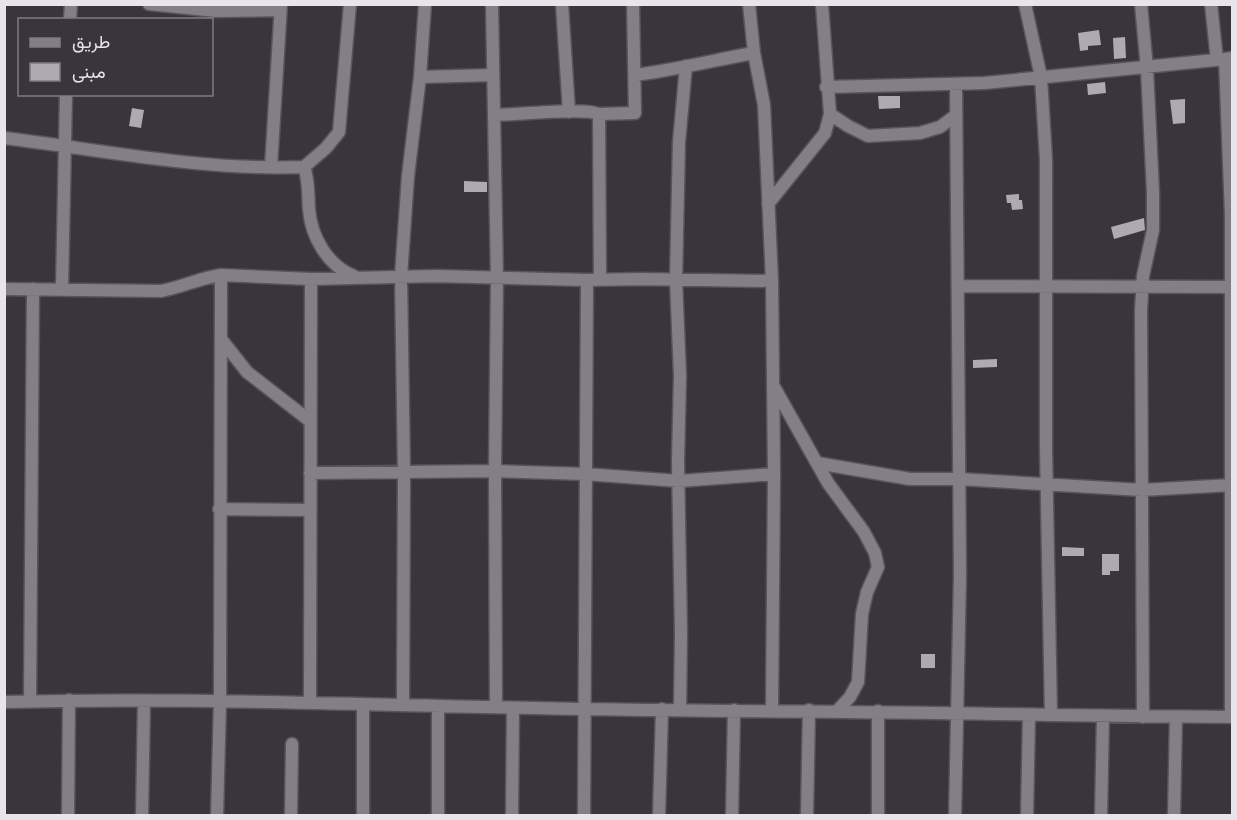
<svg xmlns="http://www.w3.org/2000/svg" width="1237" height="820" viewBox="0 0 1237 820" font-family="Commissioner,Vazirmatn,sans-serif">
<rect width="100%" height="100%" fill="#38353c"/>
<path fill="#aeaab2" d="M1099,30L1101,45L1088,46V50L1080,51L1078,33Z
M1125,37L1126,58L1114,59L1113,38Z
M1105,82L1106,93L1088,95L1087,84Z
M878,96H900V108L879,109Z
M1185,99V123L1173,124L1170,100Z
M132,108L144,110L141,128L129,126Z
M464,181L487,182V192H464Z
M1019,194V200H1022L1023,209L1012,210L1011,203H1007L1006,195Z
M1144,218L1145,230L1114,239L1111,227Z
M997,359V367L973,368V360Z
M1062,547L1084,548V556H1062Z
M1102,554H1119V571H1110V575H1102Z
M921,654H935V668H921Z"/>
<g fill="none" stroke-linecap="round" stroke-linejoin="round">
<g stroke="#57545a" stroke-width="15">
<path id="minor" d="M149,4L216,11L280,10
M492,4L497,277L495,471L496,707
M562,4L569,112
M749,4L754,53L764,105L772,281L774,474L772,710
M1141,4L1147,69L1153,192V230L1143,276L1141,310L1143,717
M1211,4L1217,60
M70,20L71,4
M635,75C675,70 714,60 754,53
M420,77L493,75
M826,87L985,83L1225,59
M599,114L600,280
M830,114L848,126L868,136L920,133L940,127L956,115
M494,115C515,115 584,107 599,114L635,113L633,4
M4,138C103,150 204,171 304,167C309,180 308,196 309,209C311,237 328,266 354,276
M271,167L281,4
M304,167L326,148L339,132L350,4
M768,204L825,133L830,114L822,4
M958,286L1232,287
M62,288L66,94
M4,289L161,291C182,287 200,278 221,275L311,279L436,276L587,280L642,279L772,281
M221,339L247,372L310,421
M773,385L828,483L864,532L875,553L878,567L867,592L862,614L858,682L850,697L837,711
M817,463L910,479H959L1142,490L1232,485
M310,473L495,471L585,474L679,481L774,474
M219,509L310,510
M30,701L33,289
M4,702C181,697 359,705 535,708C707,712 879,711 1051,715L1046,449V160L1041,77L1025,4
M310,702L311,279
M403,705L404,473L401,276L408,176L420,77L425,4
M680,710L681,633L678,461L680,376L676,280L679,142L686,66
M1051,715L1232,717
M1231,717V215L1225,59L1232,58
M68,816L69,700
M142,816L144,701
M217,816L220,701L221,275
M291,816L292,744
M363,816V705
M438,816V706
M512,816L513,708
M584,816L587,280
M659,816L662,709
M732,816L734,710
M807,816L809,710
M878,816V711
M955,816L960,575L956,84
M1027,816L1029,715
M1101,816L1103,716
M1174,816L1176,717"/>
</g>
<use href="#minor" stroke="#837f87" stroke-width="12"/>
</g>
<rect width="1237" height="820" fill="none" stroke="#e7e5e9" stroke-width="12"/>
<rect x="18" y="18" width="195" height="78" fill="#38353c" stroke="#7e7b81" stroke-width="1.5"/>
<rect x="30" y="38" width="30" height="9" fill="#837f87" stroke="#7e7b81" stroke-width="1.5"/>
<text x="72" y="48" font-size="18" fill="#e7e5e9">طريق</text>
<rect x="30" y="63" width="30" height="18" fill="#aeaab2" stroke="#7e7b81" stroke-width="1.5"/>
<text x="72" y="78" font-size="18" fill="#e7e5e9">مبنى</text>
</svg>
